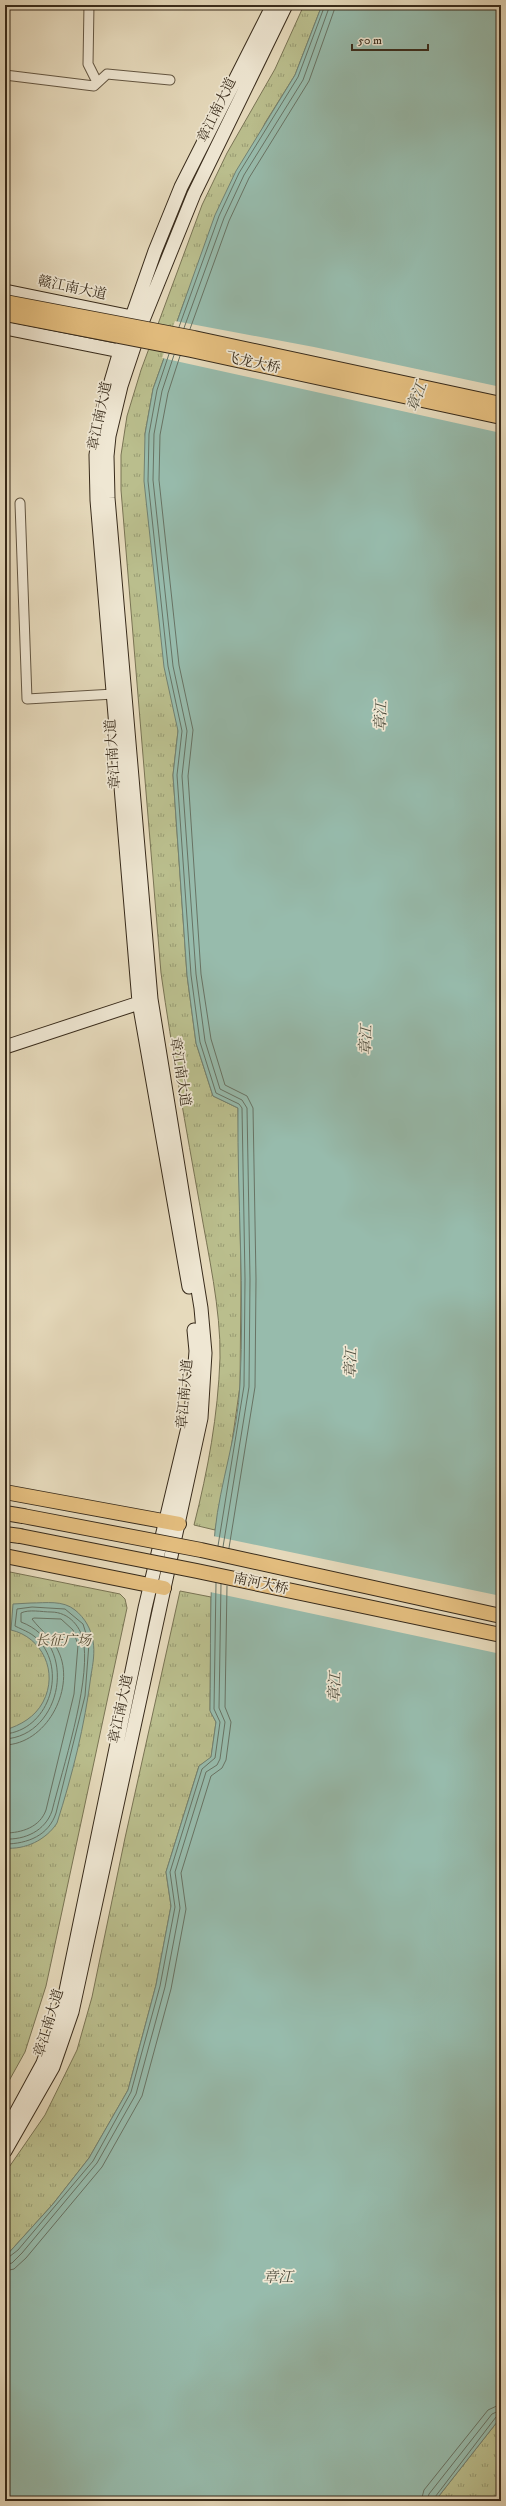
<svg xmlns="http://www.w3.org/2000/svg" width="506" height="2506" viewBox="0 0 506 2506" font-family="'IM FELL DW Pica','Noto Serif SC',serif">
<defs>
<pattern id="park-tufts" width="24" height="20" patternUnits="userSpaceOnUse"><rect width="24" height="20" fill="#babe8d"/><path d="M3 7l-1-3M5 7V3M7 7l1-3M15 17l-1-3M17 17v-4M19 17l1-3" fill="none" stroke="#989b72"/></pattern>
</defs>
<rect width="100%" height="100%" fill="#e6dabc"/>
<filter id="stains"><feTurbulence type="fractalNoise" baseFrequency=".005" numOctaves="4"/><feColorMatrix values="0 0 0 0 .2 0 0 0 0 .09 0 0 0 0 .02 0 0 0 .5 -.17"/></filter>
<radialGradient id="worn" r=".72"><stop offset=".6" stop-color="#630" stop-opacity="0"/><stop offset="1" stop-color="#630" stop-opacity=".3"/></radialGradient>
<path fill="url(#park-tufts)" stroke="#797454" d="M304,5H322L295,75L265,123L184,302L153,389L145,434L178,731L173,775L187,975L196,1043L213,1096L238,1108L241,1279L240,1386L230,1456L215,1530L194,1525C208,1470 218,1415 220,1358C221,1310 208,1253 200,1206C186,1128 172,1051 161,973L121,490V455L127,416L141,370L202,205L227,153L275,69Z
M5,1571L120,1594L125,1599L127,1608L46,1986L25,2052L5,2088Z
M180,1591L211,1597L210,1710L216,1722L211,1758L199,1766L166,1872L171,1906L156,1985L128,2090L89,2158L53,2204L5,2257V2173L45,2115L77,2050L92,1997L125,1838Z
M501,2417V2501H435Z"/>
<path fill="#97bbac" stroke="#718172" d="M322,5H501V2417L435,2501H5V2257L53,2204L89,2158L128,2090L156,1985L171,1906L166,1872L199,1766L211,1757L216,1722L210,1711C211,1651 209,1591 215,1531C220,1482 238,1434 240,1384C245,1292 237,1200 238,1108L213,1096L196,1043L187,975L173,775L178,731L164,667L144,481L145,434L153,389L215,215L236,171L295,75Z
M31,1603C46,1603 63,1600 75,1610C85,1618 91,1629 93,1641C95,1652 93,1664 91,1675C85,1725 72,1776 57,1823C46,1840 25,1850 5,1848V1730C21,1725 35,1717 43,1702C59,1672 42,1637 11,1630L13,1604Z"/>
<path fill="#e6dabc" d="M175,321L314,347L501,387V433L162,358Z
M213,1536L501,1596V1654L210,1592Z"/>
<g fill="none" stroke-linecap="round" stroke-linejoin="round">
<path stroke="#687364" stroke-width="1" d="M179,327L219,216L239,173L298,77L325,5
M184,328L224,218L244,175L303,80L330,5
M190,329L229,221L249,178L309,81L336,5
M169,354L157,390L149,434L148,481L168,666L182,731L177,775L191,975L200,1042L216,1093L239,1104L242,1108L245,1279L244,1386L218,1546
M174,355L162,391L154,434L153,480L173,666L187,731L182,776L196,974L205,1041L220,1089L242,1100L247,1108L250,1279L249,1387L223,1547
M180,356L168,393L160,435L159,480L179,665L193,730L188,776L201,974L211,1039L225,1085L247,1096L253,1108L256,1279L255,1387L229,1548
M5,1734C48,1730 66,1674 41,1643C33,1633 25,1631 15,1626L17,1609L32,1607L65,1609L83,1624L89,1643L85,1696L56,1813C49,1835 28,1844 5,1844
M5,1739C62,1736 80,1644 21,1622V1613C29,1609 42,1612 51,1612C69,1612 82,1627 84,1645C89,1688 63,1767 52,1811C45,1831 25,1840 5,1839
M5,1745C46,1744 74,1691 60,1655C54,1639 42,1632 32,1619L34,1618L61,1619L73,1630L78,1645L74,1694L46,1810C40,1827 22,1833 5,1833
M5,2260L18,2250L93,2161L131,2092L160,1986L175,1907L170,1872L202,1769L215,1758L220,1722L214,1709L216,1583
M5,2265L12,2263L22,2253L97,2163L136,2094L165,1987L180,1908L175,1872L206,1772L217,1765L220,1759L225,1722L219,1708L221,1584
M5,2271L14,2269L26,2258L102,2167L142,2096L171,1989L186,1909L181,1873L211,1776L222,1768L226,1760L231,1722L225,1707L227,1586
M421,2501L424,2490L488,2410L501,2404
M427,2501L429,2494L492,2414L501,2410
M432,2501L496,2417L501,2415"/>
<g stroke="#645743" stroke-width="11">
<path id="street" d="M89,5L88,64L97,82
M5,75L94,86L107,74L170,80
M20,503L27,699L114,694"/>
</g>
<g stroke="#382b1b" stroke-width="15">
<path id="secondary" d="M5,291L132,317
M5,328L120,351
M5,1047L148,1000
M189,1287L139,1002L97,500L96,455L102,412L120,351L155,251L181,187L273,5
M5,2133L43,2063L62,2010L145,1608L191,1415L196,1351L194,1330
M5,2151L53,2067L72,2012L201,1418L205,1353L201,1308L151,999L108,498L107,456L109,436L121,386L143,320L194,194L286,5"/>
</g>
<g stroke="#382b1b" stroke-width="16">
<path id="primary" d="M5,1492L179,1524
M5,1513L23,1516
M5,1534L20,1536
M5,1556L164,1588"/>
</g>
<use href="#street" stroke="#efe7d3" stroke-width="9"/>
<use href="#secondary" stroke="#efe7d3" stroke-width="13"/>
<use href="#primary" stroke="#e3bd7e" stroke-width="14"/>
<g stroke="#382b1b" stroke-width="16" stroke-linecap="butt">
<path id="primary-bridge" d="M5,302L194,338L501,404
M5,314L191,350L501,417
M23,1516L201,1550L501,1616
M20,1536L197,1571L501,1635"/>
</g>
<use href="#primary-bridge" stroke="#e3bd7e" stroke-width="14"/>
</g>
<g text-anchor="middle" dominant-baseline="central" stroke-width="3.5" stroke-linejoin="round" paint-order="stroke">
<g font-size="14" fill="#382b1b" stroke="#efe7d3">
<text transform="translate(217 110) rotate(-64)">章江南大道</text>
<text transform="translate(72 288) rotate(12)">赣江南大道</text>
<text transform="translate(253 363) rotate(12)">飞龙大桥</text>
<text transform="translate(100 416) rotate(-78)">章江南大道</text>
<text transform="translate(113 754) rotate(-94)">章江南大道</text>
<text transform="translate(180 1072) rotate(81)">章江南大道</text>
<text transform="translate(185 1394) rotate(-85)">章江南大道</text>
<text transform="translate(261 1584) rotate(12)">南河大桥</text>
<text transform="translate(121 1709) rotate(-78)">章江南大道</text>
<text transform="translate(49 2023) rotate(-73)">章江南大道</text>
</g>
<g font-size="14" font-style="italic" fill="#585038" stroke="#efe7d3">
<text x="63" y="1641">长征广场</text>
</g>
<g font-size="15" font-style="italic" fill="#504f3f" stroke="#efe7d3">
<text transform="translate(417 397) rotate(-69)">章江</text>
<text transform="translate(381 716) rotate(-87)">章江</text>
<text transform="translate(366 1040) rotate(-87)">章江</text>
<text transform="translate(351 1363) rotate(-87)">章江</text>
<text transform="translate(335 1687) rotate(-87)">章江</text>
<text x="278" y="2277">章江</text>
</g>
</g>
<rect width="506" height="2506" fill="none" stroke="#e6dabc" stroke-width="20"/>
<rect x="6" y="6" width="494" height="2494" fill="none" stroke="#382b1b" stroke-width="2"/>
<rect x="10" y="10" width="486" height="2486" fill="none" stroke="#382b1b"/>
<path d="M352 44v6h76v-6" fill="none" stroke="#382b1b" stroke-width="2"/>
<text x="358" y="44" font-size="12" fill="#382b1b" stroke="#efe7d3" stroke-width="3" paint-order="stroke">50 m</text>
<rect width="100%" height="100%" filter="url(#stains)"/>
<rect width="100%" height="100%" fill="url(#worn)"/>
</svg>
